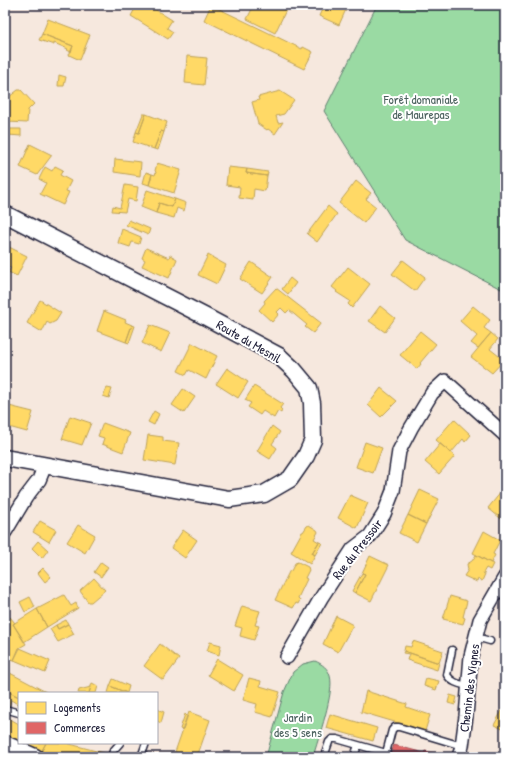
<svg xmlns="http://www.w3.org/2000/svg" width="510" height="762" viewBox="0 0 510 762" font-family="'Patrick Hand',sans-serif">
<rect width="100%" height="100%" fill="#f6e8de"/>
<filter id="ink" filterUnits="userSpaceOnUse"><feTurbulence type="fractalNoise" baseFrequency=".025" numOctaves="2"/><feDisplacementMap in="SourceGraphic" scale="8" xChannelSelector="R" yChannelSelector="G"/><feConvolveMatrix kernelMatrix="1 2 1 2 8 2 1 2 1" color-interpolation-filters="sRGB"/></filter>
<g filter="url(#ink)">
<path fill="#9adaa3" stroke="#5e7e6f" d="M377,5H505V291L405,240L324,111Z
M315,661C322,664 328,668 330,676C335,691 318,739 313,757H266L284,692L293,672L303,664Z"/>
<path fill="#ffd966" stroke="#bda259" d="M137,5H148L172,20L167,28L173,32L168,39L131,16Z
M211,5L302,49L303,47L313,52L304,69L204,20Z
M254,5H276L286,10L275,33L247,19Z
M324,5H348L339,25L319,16Z
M48,19L90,35L80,60L69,55L73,46L42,34Z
M42,34L73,46L71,52L67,50L68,49L54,43V45L39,40Z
M187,56L207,58L204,85L185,83Z
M59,75L66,77L64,86H58Z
M18,90H21L34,104L28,110L27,123L8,122L9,111L5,107V104L9,101V97Z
M280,91L294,100L284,114L276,116L278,123L283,122L275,134L268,129L267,130L258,124L252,102L259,100L258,97Z
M143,114H146L139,133L136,132Z
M146,114L167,122L164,132L161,131L154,149L133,142L136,132L139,133Z
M6,129H21V136L8,135L9,133L6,132Z
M161,131L164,132L158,150L154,149Z
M30,144L52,155L37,175L20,167Z
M115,159L141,162L140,176L114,172Z
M157,163L181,170L174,193L149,185L152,174L155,175L156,172L155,171Z
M55,166L63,170L60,175L71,181L66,191L69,192L63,205L40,194L46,183L39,179L45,167L52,171Z
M228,167L247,169L246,173L267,176L265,191L254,189L253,200L239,198L240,187L226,185Z
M247,169L268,172L267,176L246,173Z
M146,172L152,174L149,185L143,183Z
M356,181L371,193L366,199L376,207L364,223L339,203Z
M125,185L138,187L136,201L128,199L125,212L112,211L113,206L120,208Z
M147,190L175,199L172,207L159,203L156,213L141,207Z
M175,199L186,203L184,211L177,208L174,218L156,213L159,203L172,207Z
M328,206L337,214L317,242L307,234Z
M129,220L150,229L148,235L126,225Z
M122,229L141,237L139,244L132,242L130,247L118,243Z
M5,245L27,256L17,276L8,272L11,268L5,265Z
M146,248L169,258L170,255L177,259L169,278L142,266L145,260L142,258Z
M208,255L226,265L217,284L198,275Z
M403,260L425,277L415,291L392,274Z
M251,262L273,277L262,293L240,279Z
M348,267L370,284L352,308L348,304L350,301L336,292L337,291L332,287Z
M290,278L296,283L288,294L282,289Z
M276,288L321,323L313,333L305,327L307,325L289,310L286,313L281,308L277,312L279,314L272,322L259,310L265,303L264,301Z
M40,300L61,313L56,321L50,324L47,322L42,332L27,323Z
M380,306L395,318L385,332L369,321Z
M473,306L490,320L484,328L491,333L478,348L471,343L477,336L460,321Z
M104,311L126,320L125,322L132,325L126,342L97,331Z
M132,325L135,326L129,343L126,342Z
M150,325L170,333L161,352L142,343Z
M420,331L436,344L420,363L421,364L417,369L400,355Z
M491,333L498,339L490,349L504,360L492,373L471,357Z
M192,343L217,356L206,379L189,370L186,375L178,371Z
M227,368L248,382L238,398L216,384Z
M254,386L283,404L280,408L282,410L281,413L278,411L274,418L263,411L260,415L248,407L251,403L245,400Z
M107,388L112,389L109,398L103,396Z
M381,388L397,401L381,417L368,405Z
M183,389L195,397L184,413L172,405Z
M5,405L33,412L27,432L5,426Z
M154,411L159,414L154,425L148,422Z
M70,416L91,423L82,445L62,439Z
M454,419L471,435L465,442L463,439L451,453L436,440Z
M103,423L130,433L123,452L102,444L104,438L98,436Z
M272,426L280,432L272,444L277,448L270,459L257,451Z
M148,435L163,437V441L179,443L175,465L144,460Z
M365,442L382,448L373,473L356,467Z
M440,444L455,456L439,474L425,462Z
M420,490L439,499L426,524L408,515Z
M502,491L505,493V522L488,508Z
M350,495L368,503L357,528L338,518Z
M408,515L426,524L417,542L399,533Z
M40,521L56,530L49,542L33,532Z
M78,525L95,535L85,553L67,542Z
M309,525L317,530L318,532L314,539L319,542L312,553L315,555L310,564L291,552L302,532H303L307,526Z
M183,530L197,540L185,558L171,548Z
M484,531L500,540L493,554L495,555L491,563L473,553Z
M38,541L48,550L42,558L32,548Z
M319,542L322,543L315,555L312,553Z
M476,555L493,564L490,570L486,568L483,573L485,574L482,581L478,579L477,582L464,576L468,570L467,564L472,561Z
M370,556L389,565L371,601L355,593L365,574L362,573Z
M101,562L108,567L101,577L94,572Z
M298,562L308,567L309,570L305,578L307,579L298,598L300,600L298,604L296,603L293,608L275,600L290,570L291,571L295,563Z
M43,568L51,577L45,582L38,573Z
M362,573L365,574L355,593L352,591Z
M94,578L105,590L91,602H88L80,591Z
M64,595L71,606L76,603L78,608L47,627L37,609Z
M450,596L467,601L463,617L465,618L463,624L443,619Z
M30,597L35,607L25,612L20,602Z
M242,606L260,611L255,625L259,626L254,640L240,636L242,628L235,626Z
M37,609L47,627L24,642L13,624Z
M336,616L353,625L338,652L323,644Z
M10,617L15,623L13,624L26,644L19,648L14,660L5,657L9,652L5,648V621Z
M66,620L68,624L58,629L56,625Z
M68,624L74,634L58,642L50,629L56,625L58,629Z
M413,641L443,651L439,663L404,651L405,646L411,647Z
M210,642L221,645L219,655L207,651Z
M160,644L179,659L163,680L144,666Z
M20,648L50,661L45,673L14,660Z
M404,651L439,663L437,670L407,660L409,654L403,653Z
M217,659L243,675L234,691L208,675Z
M8,672L46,692L45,693H19V697L5,690V681Z
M249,678L261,681L260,686L280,692L272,717L255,712L257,704L243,700Z
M426,678L439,681L436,690L424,686Z
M113,679L129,686L127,693L110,686Z
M92,683L98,686L96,693H89Z
M110,686L127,693H108Z
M91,687L89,693H78L79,690Z
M5,690L19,697V705L11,700L9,707L5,706Z
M366,691L407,704L406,707L430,715L425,731L361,712Z
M450,695L457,697L455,705L448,703Z
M504,707L505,708V730L494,725Z
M157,709L164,712L161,723L157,721Z
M189,712L210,720L197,757H192L175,752Z
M185,714L187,716L182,730L180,729Z
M330,714L377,728L373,741L326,728Z
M5,716L19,724V743H46L39,756L5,737Z
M46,743H66L104,753L103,757H49L40,754Z"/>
<path fill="#e06666" stroke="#a75259" d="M394,745L424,753L425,751L442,755V757H390Z"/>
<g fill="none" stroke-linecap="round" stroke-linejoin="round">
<g stroke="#22223b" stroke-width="9">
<path id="service" d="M476,637L490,641
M452,650L447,675C452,683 460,684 468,686
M5,709L19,713
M111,757L113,751L120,743
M141,757L146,743
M324,757L329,742L332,739H337L386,753
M354,757L358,745
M385,757L392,730L395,727H399L462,746"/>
</g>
<g stroke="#22223b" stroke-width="16">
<path id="minor" d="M5,532L26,497L39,480L45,465
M287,657L321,598L353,549L370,536L384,514L393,491L399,451L411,428L432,393L445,381L505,435
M459,757L462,746L466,716L471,656L480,620L505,577"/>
</g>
<g stroke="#22223b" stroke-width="19">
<path id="tertiary" d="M5,214L206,317L279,356L294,370L309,388L312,403L313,440L306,456L290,479L264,494L229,499L5,458
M5,744L35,757"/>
</g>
<use href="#service" stroke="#fff" stroke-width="6"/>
<use href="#minor" stroke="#fff" stroke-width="13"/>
<use href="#tertiary" stroke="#fff" stroke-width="16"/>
</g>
</g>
<g text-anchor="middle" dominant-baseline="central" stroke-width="4" stroke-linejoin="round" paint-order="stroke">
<g font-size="13" fill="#4c625f" stroke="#fff">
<text x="421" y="99">Forêt domaniale<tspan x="421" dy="15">de Maurepas</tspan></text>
<text x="298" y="717">Jardin<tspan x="298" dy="15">des 5 sens</tspan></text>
</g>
<g font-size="13" fill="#22223b" stroke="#fff">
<text transform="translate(249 341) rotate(30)">Route du Mesnil</text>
<text transform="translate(357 549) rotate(-52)">Rue du Pressoir</text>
<text transform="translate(469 688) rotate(-83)">Chemin des Vignes</text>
</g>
</g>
<rect width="510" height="762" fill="none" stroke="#fff" stroke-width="20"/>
<rect x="10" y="10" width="490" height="742" fill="none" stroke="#22223b" stroke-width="1.5" filter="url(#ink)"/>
<rect x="18" y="692" width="140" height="52" fill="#ffffff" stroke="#a7a7b1"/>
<rect x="26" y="702" width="20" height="12" fill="#ffd966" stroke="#a7a7b1"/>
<text x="54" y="712" font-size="12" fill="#22223b">Logements</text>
<rect x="26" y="722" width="20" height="12" fill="#e06666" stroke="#a7a7b1"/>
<text x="54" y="732" font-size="12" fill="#22223b">Commerces</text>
</svg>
